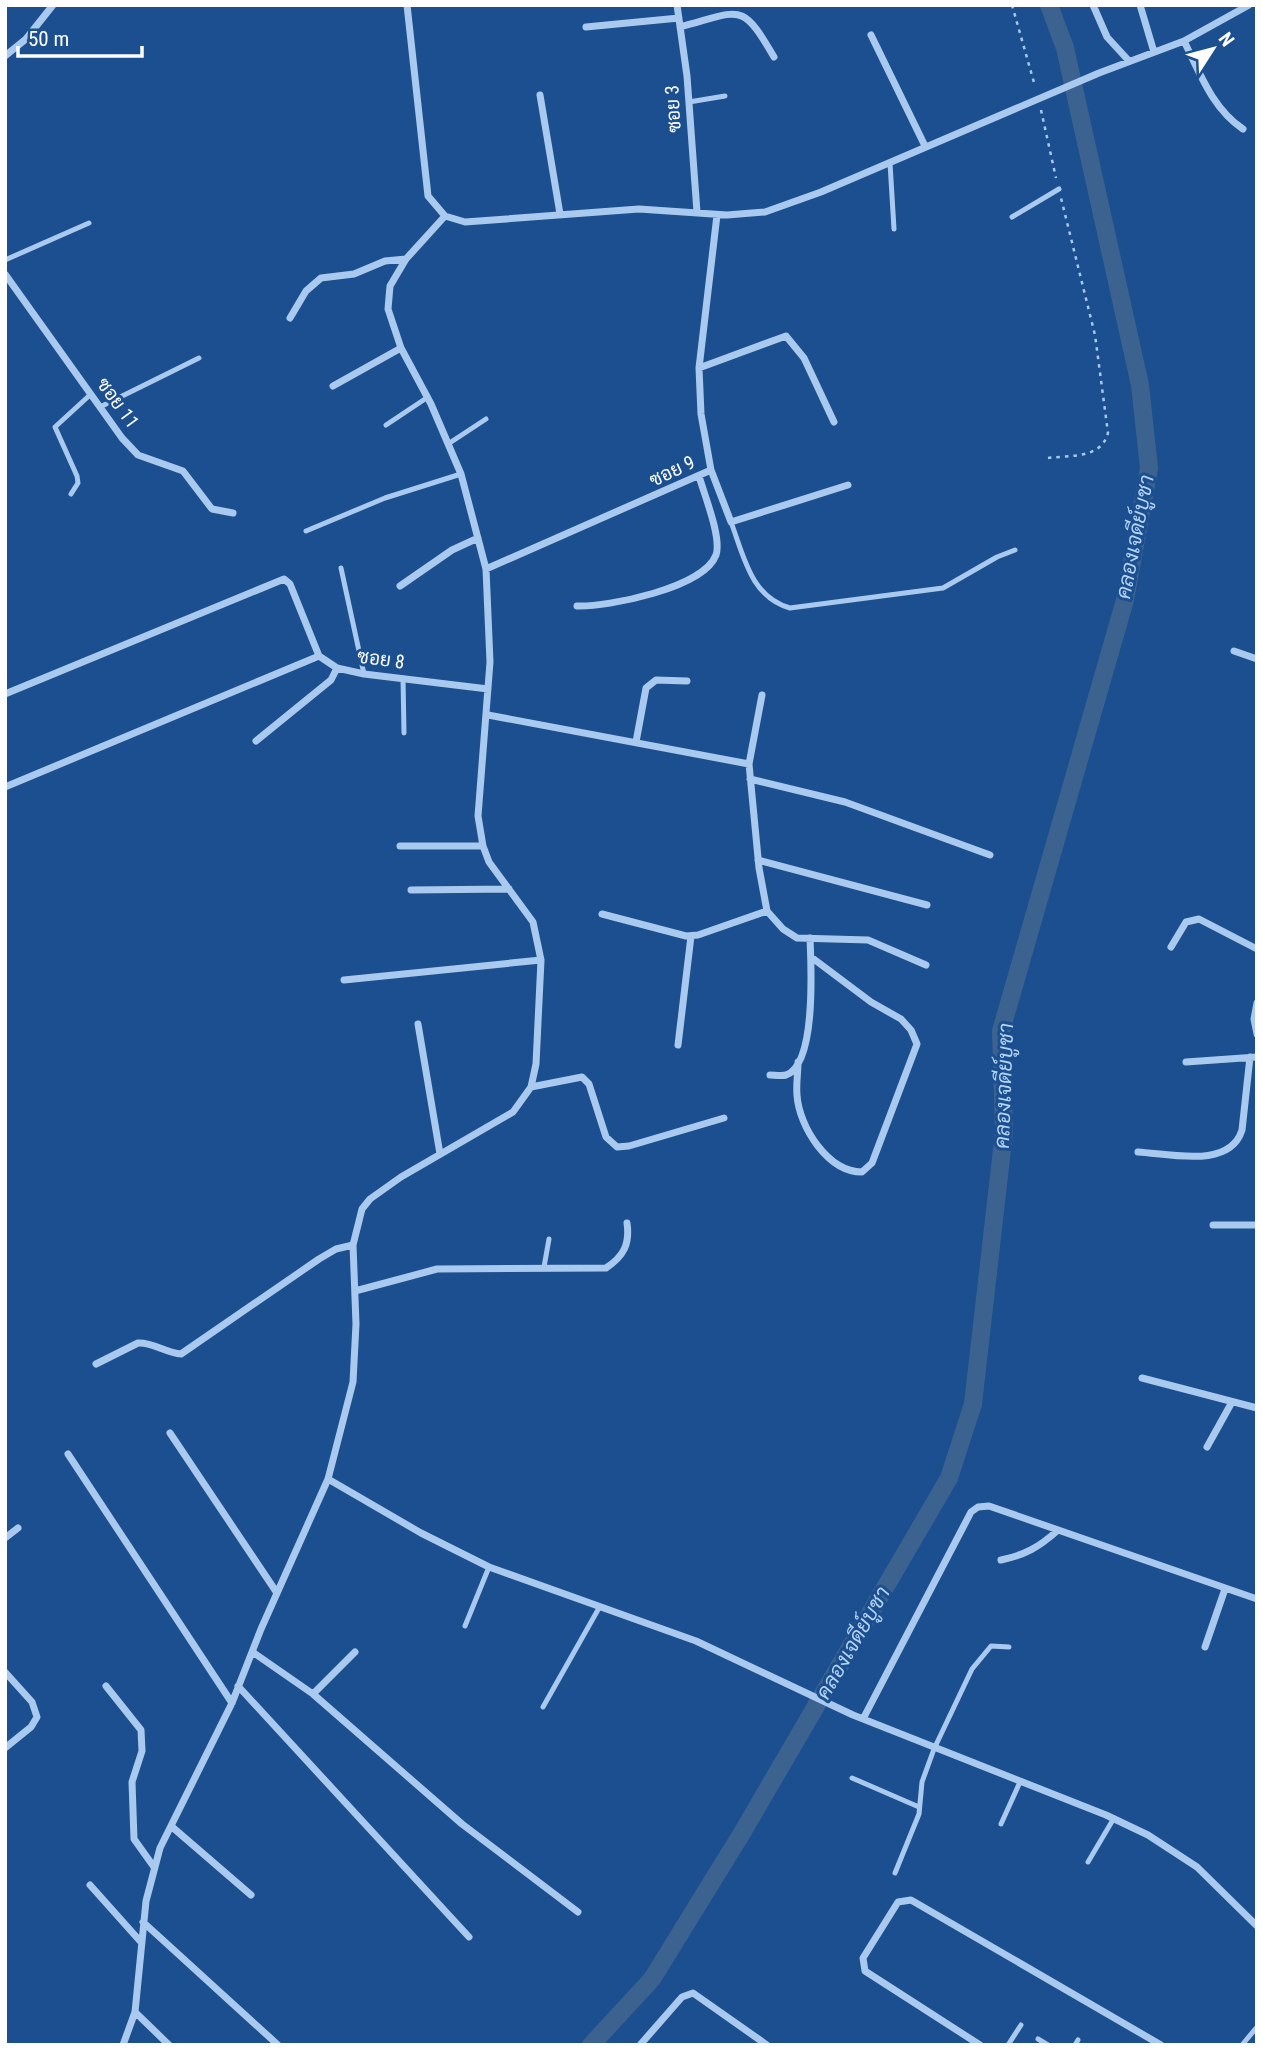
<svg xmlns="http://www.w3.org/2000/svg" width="1262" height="2050" viewBox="0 0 1262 2050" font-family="'Roboto Condensed',Sarabun,sans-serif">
<rect width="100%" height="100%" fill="#1b4f8f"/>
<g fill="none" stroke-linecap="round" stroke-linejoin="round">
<path stroke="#3c6290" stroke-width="18" d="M591,2045L652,1979L742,1833L949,1478L973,1404L1004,1132L1001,1031L1125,600L1149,468L1140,385L1065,48L1049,5"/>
<path stroke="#a9c9ee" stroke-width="2.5" stroke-dasharray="3.5 5" stroke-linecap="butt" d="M1012,5L1035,86
M1041,110L1056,178
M1048,458C1071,455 1101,459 1108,433L1095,335L1061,198"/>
<path stroke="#a9c9ee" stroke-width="5" d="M689,102L725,96
M890,163L894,229
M1012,217L1059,189
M5,260L89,223
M100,407L199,358
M386,425L428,397
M448,444L486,419
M71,494L78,483L77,476L55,427L91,394
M731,522C744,557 751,597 790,608L943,588L997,557L1015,550
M306,531L385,498L461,474
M341,568L364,674
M403,678L404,733
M544,1267L549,1239
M465,1626L489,1567
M543,1707L599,1608
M852,1778L919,1807
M1001,1824L1020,1782
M1088,1862L1114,1818
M895,1873L919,1814L922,1782L934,1749L972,1669L991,1646L1009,1647
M1038,2039L1048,2045
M1008,2045L1021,2025
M1075,2045L1078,2040
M1242,2045L1257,2027"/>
<path stroke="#a9c9ee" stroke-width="7" d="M407,5L428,196L445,216L465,222L639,209L727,215L765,212L821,192L1099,73L1184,41L1249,5
M677,5L687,76L697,212
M1093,5L1107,37L1129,61
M1140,5L1154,52
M586,27L679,18
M680,27C741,11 741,0 774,57
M871,35L925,146
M1184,41C1200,73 1212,108 1243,129
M5,56L26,39L53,5
M540,95L560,214
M5,274L122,438L138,455L183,471L212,509L233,513
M290,318L306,291L321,278L354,274L385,261L406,259
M699,368L786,336L804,358L834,422
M333,386L401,348
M711,470L731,522L848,485
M486,569L711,470L701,414L699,368L717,215
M400,586L452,550L478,538
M577,606C608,607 704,588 716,555C722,538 704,494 699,476
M1234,651L1257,659
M5,694L284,579L290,584L319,656L337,668
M762,695L749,764L759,868L767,911L783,929L797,938L868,940L926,965
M488,715L749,764
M256,741L331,680L337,668L364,674L488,689
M636,742L646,688L656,680L687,681
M750,779L845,802L990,855
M5,787L319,656
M400,846H483
M758,860L927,905
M411,890L509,889
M602,914L686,936L698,935L767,911
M1171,947L1186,922L1199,919L1257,949
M344,980L541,960
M1257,1003L1254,1019L1257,1034
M418,1024L440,1154
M678,1045L691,936
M798,1062C798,1073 796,1084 797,1095C799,1127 828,1172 862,1172L872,1163L917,1044L911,1030L901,1019L871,1002L811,957
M1186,1062L1257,1057
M770,1075C774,1075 782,1076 786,1075C817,1064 811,964 810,938
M531,1087L582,1077L589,1084L606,1137L617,1147L629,1146L724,1118
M1138,1152C1171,1154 1230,1169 1242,1130L1250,1057
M1213,1225H1257
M355,1291L437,1269L606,1268C624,1256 630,1244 627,1223
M96,1364L138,1343C153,1342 166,1353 181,1354L319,1259L336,1249L353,1245
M1142,1378L1257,1408
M170,1433L277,1593
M1207,1447L1232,1402
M68,1454L232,1703
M328,1479L421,1533L489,1567L696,1641L853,1715L1106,1815L1148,1835L1197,1867L1257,1926
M5,1538L18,1528
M1001,1560C1025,1555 1039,1547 1057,1531
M1205,1647L1225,1589
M254,1653L313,1694L462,1824L578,1912
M5,1672L32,1702L37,1717L31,1727L5,1748
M106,1686L141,1730L142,1751L132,1782L134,1839L154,1867
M238,1686L469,1937
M313,1694L355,1652
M863,1719L971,1512L978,1507L989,1506L1257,1599
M171,1826L251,1895
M90,1885L140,1941
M143,1922L278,2045
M135,2012L169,2045
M123,2045L135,2012L146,1901L160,1848L232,1703L261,1629L328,1479L353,1382L356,1324L353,1245L362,1209L370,1199L401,1177L513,1112L531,1087L536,1064L541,960L533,922L489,862L483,846L478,816L490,662L486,569L461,474L431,404L401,348L388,309L390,286L406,259L445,216
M640,2045L682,1997L693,1993L767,2045
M980,2045L865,1971L863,1958L898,1902L911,1900L1161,2045"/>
</g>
<g text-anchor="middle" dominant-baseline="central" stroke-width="6" stroke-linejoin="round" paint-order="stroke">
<g font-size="19" fill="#fff" stroke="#1b4f8f">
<text transform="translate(673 109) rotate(-93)">ซอย 3</text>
<text transform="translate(118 403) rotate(54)">ซอย 11</text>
<text transform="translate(672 471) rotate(-25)">ซอย 9</text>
<text transform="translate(381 659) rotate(8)">ซอย 8</text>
</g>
<g font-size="21" font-style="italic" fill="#b5d3f5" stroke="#1b4f8f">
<text transform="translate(1135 537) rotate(-79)">คลองเจดีย์บูชา</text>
<text transform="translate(1004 1086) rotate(-88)">คลองเจดีย์บูชา</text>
<text transform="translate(853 1643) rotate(-60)">คลองเจดีย์บูชา</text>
</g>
</g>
<rect width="1262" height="2050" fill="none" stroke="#ffffff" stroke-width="14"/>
<g transform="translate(1213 49) rotate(54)" stroke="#1b4f8f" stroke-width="5" paint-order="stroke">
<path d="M0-5L12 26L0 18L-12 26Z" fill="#ffffff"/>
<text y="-10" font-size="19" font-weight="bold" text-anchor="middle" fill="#ffffff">N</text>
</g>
<path d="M18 46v10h124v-10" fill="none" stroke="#ffffff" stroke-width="3.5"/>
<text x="28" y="46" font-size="21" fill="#ffffff" stroke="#1b4f8f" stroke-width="5" paint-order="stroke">50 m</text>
</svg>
